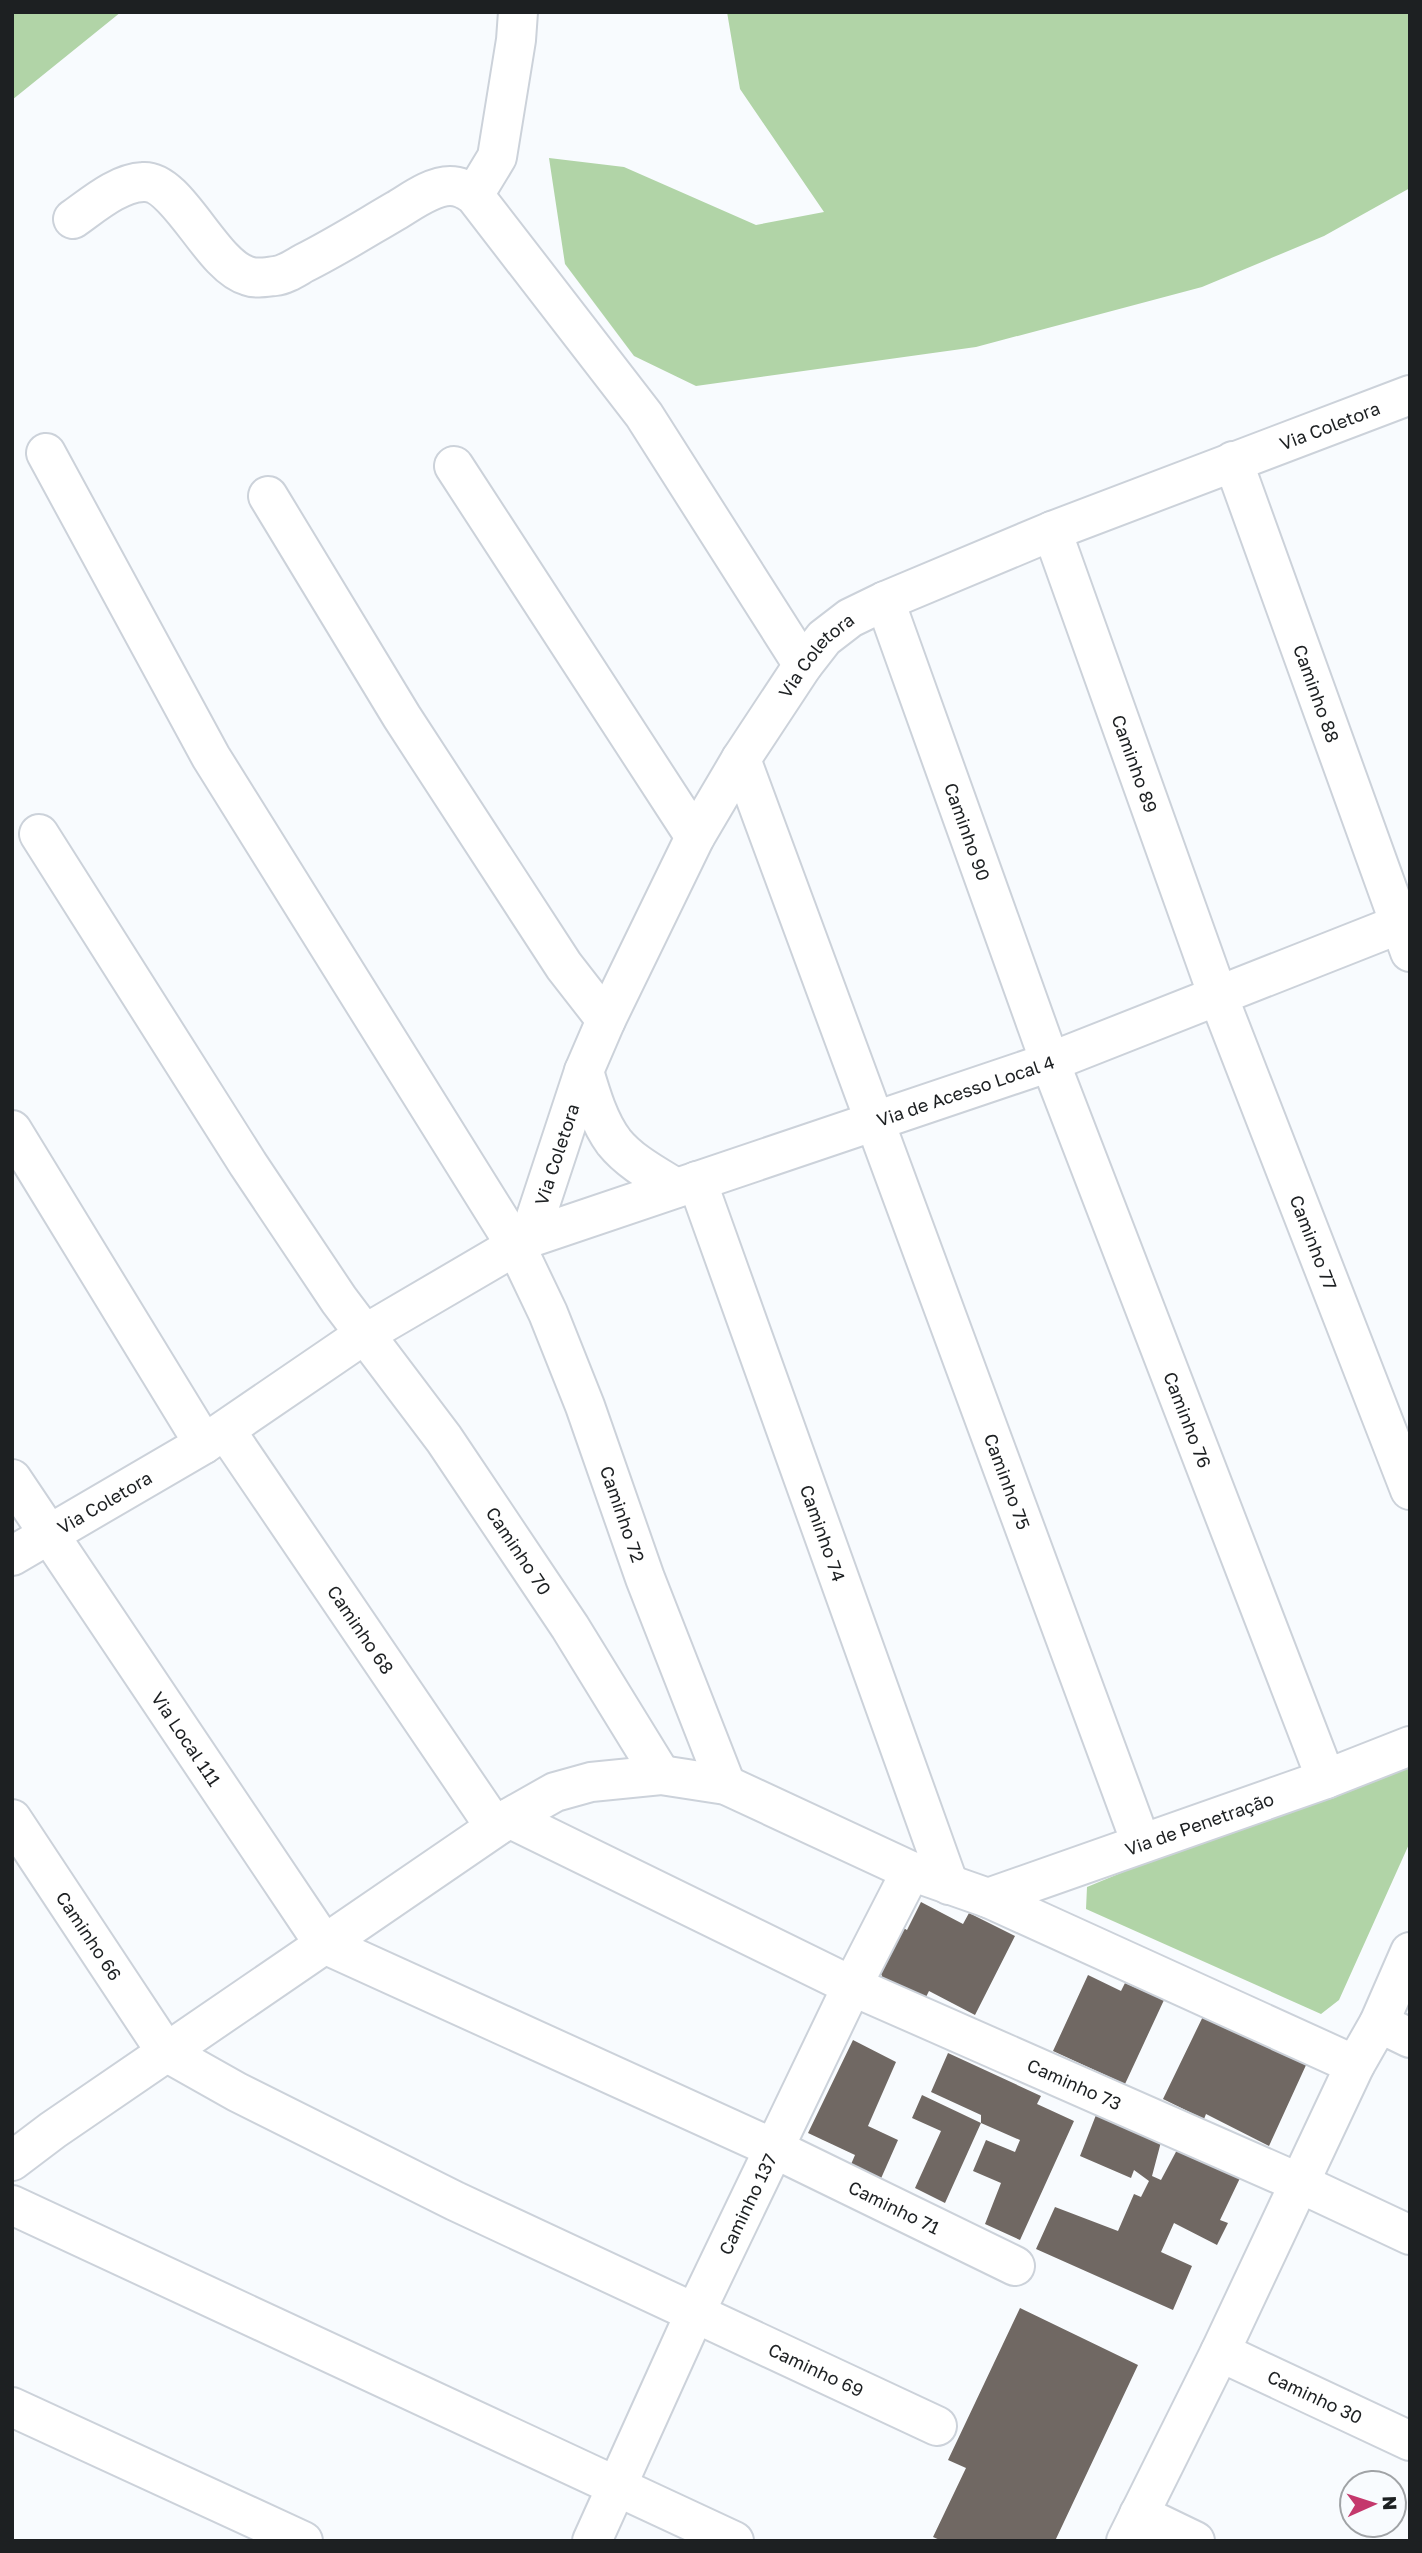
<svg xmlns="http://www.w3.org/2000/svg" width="1422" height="2553" viewBox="0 0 1422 2553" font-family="'Golos Text',sans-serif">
<rect width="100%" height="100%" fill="#f8fbfe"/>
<path fill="#b1d4a7" d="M12,12H121L12,100Z
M727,12H1410V188L1324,236L1202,287L976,347L696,386L634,356L565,264L549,158L624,167L756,225L824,212L740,89Z
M1410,1764V1842L1339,2000L1321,2014L1086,1909L1087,1887L1169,1853Z"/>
<path fill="#706863" d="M921,1902L963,1924L969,1913L1015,1936L975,2015L929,1991L921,2007L878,1984L882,1975L874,1971L898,1925L907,1930Z
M1088,1975L1121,1991L1125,1983L1164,2000L1125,2084L1053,2051Z
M1209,2004L1312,2052L1269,2146L1206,2114L1204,2119L1163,2099Z
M853,2040L896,2062L868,2126L898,2140L879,2183L849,2169L855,2155L808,2133Z
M948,2053L1041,2096L1037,2104L1074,2121L1020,2240L985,2224L1001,2183L973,2171L986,2140L1015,2152L1020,2140L981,2123V2115L931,2092Z
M922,2095L981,2123L945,2203L915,2188L941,2131L912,2118Z
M1096,2115L1161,2142L1152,2176L1161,2180L1178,2148L1241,2176L1220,2220L1228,2223L1217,2245L1174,2223L1161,2252L1192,2266L1173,2310L1036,2249L1055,2207L1118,2231L1134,2194L1141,2197L1149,2181L1134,2170L1131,2178L1080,2156Z
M1020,2308L1138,2365L1055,2541H942L933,2537L966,2468L948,2460Z"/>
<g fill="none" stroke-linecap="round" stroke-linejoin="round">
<g stroke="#ccd2da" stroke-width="42">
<g id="minor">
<path d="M474,195L497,157L516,40L518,12"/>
<path d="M73,219C93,205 118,183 143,182C178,179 211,266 248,276C256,279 266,277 275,276C285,275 295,268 304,263C336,247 366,228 397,210C412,201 432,186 450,186C460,186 466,190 474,195L644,415L803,665"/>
<path id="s1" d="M46,453L211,757L516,1246L548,1313L585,1406L645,1578L726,1785"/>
<path id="s2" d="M1233,461L1410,952"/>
<path d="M454,466L695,837"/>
<path d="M268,496L402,717L564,966L606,1020"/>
<path id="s3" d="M1052,531L1218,996L1410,1490"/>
<path id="s4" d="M885,601L1050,1062L1326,1779"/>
<path id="s5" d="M741,759L1141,1843"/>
<path id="s6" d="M39,834L248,1164L339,1300L444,1439L570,1627L661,1775"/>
<path d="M584,1071C591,1095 599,1122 614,1142C630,1162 655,1175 676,1188"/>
<path d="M12,1130L204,1444"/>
<path id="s7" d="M697,1181L949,1885"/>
<path id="s8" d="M529,1238L584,1071L606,1020L695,837L741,759L803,665L824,638L850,618L885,601L1052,531L1410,395"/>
<path id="s9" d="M226,1431L495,1827"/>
<path id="s10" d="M12,1479L324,1944L775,2149L1015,2266"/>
<path id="s11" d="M12,1556L204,1444L365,1334L529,1238L1050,1062L1410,920"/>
<path id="s12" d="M509,1818L852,1986L1297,2182L1410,2235"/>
<path id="s13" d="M12,1819L166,2052L237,2092L455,2201L937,2426"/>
<path id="s14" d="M988,1898L1326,1779L1410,1746"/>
<path d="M1379,2023L1410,2038"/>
<path d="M12,2161L53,2130L509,1818L555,1792L591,1782L661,1775L726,1785L911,1871L988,1898L1355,2065"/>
<path d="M12,2205L734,2541"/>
<path id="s15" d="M1220,2352L1410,2441"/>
<path d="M12,2407L303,2541"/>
<path d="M1139,2514L1195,2541"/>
<path id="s16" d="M592,2541L695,2313L852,1986L911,1871"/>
<path d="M1126,2541L1220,2352L1355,2065L1379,2023L1410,1952"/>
</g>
</g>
<use href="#minor" stroke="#fff" stroke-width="38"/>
</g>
<g text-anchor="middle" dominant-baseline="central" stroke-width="6" stroke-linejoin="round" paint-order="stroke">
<g font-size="18" fill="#1d2022" stroke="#f8fbfe">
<text stroke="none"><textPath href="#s8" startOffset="1222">Via Coletora</textPath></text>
<text stroke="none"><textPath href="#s8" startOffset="654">Via Coletora</textPath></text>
<text stroke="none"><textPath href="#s2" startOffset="247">Caminho 88</textPath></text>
<text stroke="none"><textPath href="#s3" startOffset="247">Caminho 89</textPath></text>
<text stroke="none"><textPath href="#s4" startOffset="245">Caminho 90</textPath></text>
<text stroke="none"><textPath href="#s11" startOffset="1068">Via de Acesso Local 4</textPath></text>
<text stroke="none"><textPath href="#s8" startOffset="88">Via Coletora</textPath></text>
<text stroke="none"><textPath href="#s3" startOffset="758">Caminho 77</textPath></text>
<text stroke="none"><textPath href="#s4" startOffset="873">Caminho 76</textPath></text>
<text stroke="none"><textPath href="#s5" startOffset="770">Caminho 75</textPath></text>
<text stroke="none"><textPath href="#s11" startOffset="107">Via Coletora</textPath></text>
<text stroke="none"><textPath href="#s1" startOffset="1211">Caminho 72</textPath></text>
<text stroke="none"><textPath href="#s7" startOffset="374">Caminho 74</textPath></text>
<text stroke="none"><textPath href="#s6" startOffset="863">Caminho 70</textPath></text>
<text stroke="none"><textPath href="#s9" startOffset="240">Caminho 68</textPath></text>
<text stroke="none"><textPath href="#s10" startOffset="313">Via Local 111</textPath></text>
<text stroke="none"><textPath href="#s14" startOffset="224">Via de Penetração</textPath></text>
<text stroke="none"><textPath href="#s13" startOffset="140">Caminho 66</textPath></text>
<text stroke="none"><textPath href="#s12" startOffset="625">Caminho 73</textPath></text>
<text stroke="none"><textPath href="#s16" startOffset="371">Caminho 137</textPath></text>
<text stroke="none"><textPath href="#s10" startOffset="1188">Caminho 71</textPath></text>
<text stroke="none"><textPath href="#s13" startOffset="1003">Caminho 69</textPath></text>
<text stroke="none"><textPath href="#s15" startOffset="105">Caminho 30</textPath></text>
</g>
</g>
<rect width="1422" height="2553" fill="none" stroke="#1d2022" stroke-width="28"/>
<g transform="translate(1373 2504) rotate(87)"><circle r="33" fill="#f8fbfe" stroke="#a0a3a6" stroke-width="2"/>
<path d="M0-5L12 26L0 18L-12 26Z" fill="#c4386c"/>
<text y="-10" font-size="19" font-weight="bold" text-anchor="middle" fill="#1d2022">N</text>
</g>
</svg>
